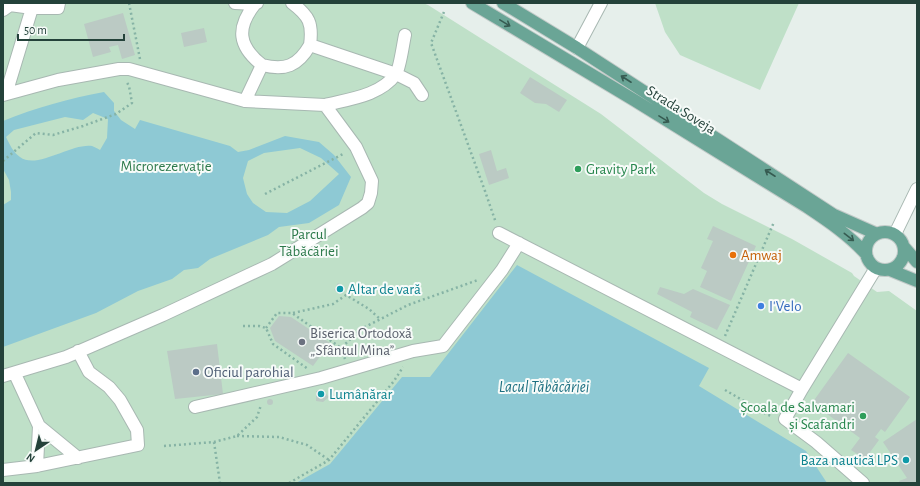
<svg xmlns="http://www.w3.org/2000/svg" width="920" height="486" viewBox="0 0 920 486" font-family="'Alegreya Sans',sans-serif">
<rect width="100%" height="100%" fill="#e6efeb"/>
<path fill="#bfe0c8" d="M3,3H423L428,5L601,114L704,193L722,204L792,239L852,273L854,276L877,292L889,291L917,311V483H3Z
M655,3H799L760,90L680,55L665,32Z"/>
<path fill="#8ec9d4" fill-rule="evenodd" d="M104,92L114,103V111L121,120L135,129L140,120L230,146L238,152L249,150L285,136L319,142L334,155L351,177L339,205L309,223L279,227L268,235L210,259L198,268L184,270L172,279L138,291L96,313L3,347V205L11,200V192L9,180L3,169V121C35,108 70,98 104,92ZM93,113L108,119L107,138L100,150C98,149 95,147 92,146C71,143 37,170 20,157C13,152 10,145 6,137L14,130L65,117L83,120ZM300,148L321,158L339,174L310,201L287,213L266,212L253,203L247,194L243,178L248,161L264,153Z
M517,265L709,368L699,386L806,451L827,483H296L330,464L402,377H430Z"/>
<path fill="#bbcac4" d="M123,13L135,55L122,59L118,45L109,47L111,52L93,57L84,24Z
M204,28L207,42L184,47L181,33Z
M530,77L567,100L559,112L546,104L535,103L520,93Z
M491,150L497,171L506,168L509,178L489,185L479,154Z
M713,226L756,246L731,301L700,287L707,271L701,268L713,241L707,239Z
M338,283L345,288L341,294L334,290Z
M660,287L684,294L693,289L730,305L717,330L690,317L692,312L657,294Z
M279,316L291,317L330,343L313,366L275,341L270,328Z
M217,344L223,394L175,399L167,351Z
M848,353L910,397L885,432L881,429L875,437L879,440L865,459L851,450L860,438L812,403Z
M323,390L329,397L323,402L316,401V391Z
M267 402a3 3 0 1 1 6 0a3 3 0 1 1-6 0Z
M917,419V483H900L899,481L907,478L883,442Z"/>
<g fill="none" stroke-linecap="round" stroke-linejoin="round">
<g stroke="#a8b8b2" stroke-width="14">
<path id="minor" d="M235,3L255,4L257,3
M292,3C309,16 313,23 310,45L396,74L414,83L422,95
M255,4C236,28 238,46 262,65
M3,10L10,5L32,8H58L59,3
M577,48L601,3
M6,94L32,8
M3,95L58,80L119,69H129L245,101L325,105L356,147L372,181L371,193L368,203L362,208L272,264L163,315L66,357L3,376
M245,101L262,65C285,71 298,66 310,45
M325,105C349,99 380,96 396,74C400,68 403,44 405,35
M499,233L802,389
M895,234L917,189
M15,374L39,426L78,458
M195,407L321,378L413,351L443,346L502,270L519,243
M37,466L39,426
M3,470L37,466L138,445L137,430L120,400L109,387L89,372L78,351
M863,483L816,442L785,419L802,389L876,268"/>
</g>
<g stroke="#c2cac8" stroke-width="14">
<path id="major" d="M472,3L634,100L807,207C828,221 849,235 866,254
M503,3L577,48L834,215L877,234
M866 251a19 19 0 1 1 38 0a19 19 0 1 1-38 0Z
M904,247L917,262
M890,270L917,281"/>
</g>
<path stroke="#86b3a5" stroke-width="2.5" stroke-dasharray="2 3" stroke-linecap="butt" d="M129,3L140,59
M444,12L431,43L485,191L496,223
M3,161L36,133L53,135L83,126L116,114L132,103L129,86L126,81
M265,194L345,153
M293,313L333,304L346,295L369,309L380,319
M243,326H259L266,328L273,344L308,369
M266,328L277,313H292L341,348L361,329L408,305L478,280
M725,336L774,222
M341,348L345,359
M725,390L768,415L773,416
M237,436L279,437L307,445L329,460
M214,442L220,483
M164,446L214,442L237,436L257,417L261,405
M289,483L329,460L394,381L403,367"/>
<use href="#minor" stroke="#fff" stroke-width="12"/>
<use href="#major" stroke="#6aa596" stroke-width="12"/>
</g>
<defs><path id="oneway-shaft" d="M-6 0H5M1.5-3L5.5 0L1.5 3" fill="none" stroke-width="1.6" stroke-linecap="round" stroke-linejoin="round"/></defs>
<g stroke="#365b51">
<use href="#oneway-shaft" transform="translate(505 23) rotate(31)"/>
<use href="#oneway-shaft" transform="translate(626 79) rotate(-147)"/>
<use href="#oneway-shaft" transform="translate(664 119) rotate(32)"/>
<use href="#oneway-shaft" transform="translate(770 173) rotate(-147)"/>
<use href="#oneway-shaft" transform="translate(849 237) rotate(38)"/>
</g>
<g fill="#2e9e5b" stroke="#f7fbf9" stroke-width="1.5">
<circle cx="578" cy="169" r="4"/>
<circle cx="863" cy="416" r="4"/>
</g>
<circle fill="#e8710a" stroke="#f7fbf9" stroke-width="1.5" cx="733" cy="255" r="4"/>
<g fill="#0f9aa8" stroke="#f7fbf9" stroke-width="1.5">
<circle cx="340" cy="289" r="4"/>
<circle cx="321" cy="394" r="4"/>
<circle cx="906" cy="460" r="4"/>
</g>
<circle fill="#3f7fe0" stroke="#f7fbf9" stroke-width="1.5" cx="761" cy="306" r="4"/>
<circle fill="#6b7280" stroke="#f7fbf9" stroke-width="1.5" cx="302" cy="342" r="4"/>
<circle fill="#5c6f8a" stroke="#f7fbf9" stroke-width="1.5" cx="196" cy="372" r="4"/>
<g text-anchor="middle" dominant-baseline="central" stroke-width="4" stroke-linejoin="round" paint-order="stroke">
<g font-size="15" fill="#24423a" stroke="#f7fbf9">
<text transform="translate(681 110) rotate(32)">Strada Soveja</text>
</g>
<g font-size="15" fill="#2d7a4b" stroke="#f7fbf9">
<text x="166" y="166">Microrezervație</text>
<text x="309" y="234">Parcul<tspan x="309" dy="17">Tăbăcăriei</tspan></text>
</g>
<g font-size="15" fill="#27864d" stroke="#f7fbf9" text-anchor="start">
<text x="586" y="169">Gravity Park</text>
<text x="855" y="407" text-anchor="end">Școala de Salvamari<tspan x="855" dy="17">și Scafandri</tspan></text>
</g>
<g font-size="15" fill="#c56008" stroke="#f7fbf9" text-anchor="start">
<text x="741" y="255">Amwaj</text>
</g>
<g font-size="15" fill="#0d838f" stroke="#f7fbf9" text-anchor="start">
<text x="348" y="289">Altar de vară</text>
<text x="329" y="394">Lumânărar</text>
<text x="898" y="460" text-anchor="end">Baza nautică LPS</text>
</g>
<g font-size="15" fill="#366cbe" stroke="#f7fbf9" text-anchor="start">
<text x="769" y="306">I'Velo</text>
</g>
<g font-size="15" fill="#5b616d" stroke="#f7fbf9" text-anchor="start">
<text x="310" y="333">Biserica Ortodoxă<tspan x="310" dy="17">„Sfântul Mina”</tspan></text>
</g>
<g font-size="15" fill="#4e5e75" stroke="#f7fbf9" text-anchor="start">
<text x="204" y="372">Oficiul parohial</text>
</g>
<g font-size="16" font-style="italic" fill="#1c6f80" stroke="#f7fbf9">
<text x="544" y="387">Lacul Tăbăcăriei</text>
</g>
</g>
<rect width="920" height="486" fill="none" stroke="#24423a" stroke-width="8"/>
<g transform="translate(36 450) rotate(215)" stroke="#f7fbf9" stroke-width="3" paint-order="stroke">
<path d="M0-3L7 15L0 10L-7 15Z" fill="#24423a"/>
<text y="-6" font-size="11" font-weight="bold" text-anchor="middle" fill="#24423a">N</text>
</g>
<path d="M18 34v6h106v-6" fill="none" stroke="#24423a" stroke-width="2"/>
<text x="24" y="34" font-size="12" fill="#24423a" stroke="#f7fbf9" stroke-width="3" paint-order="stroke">50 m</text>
</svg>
